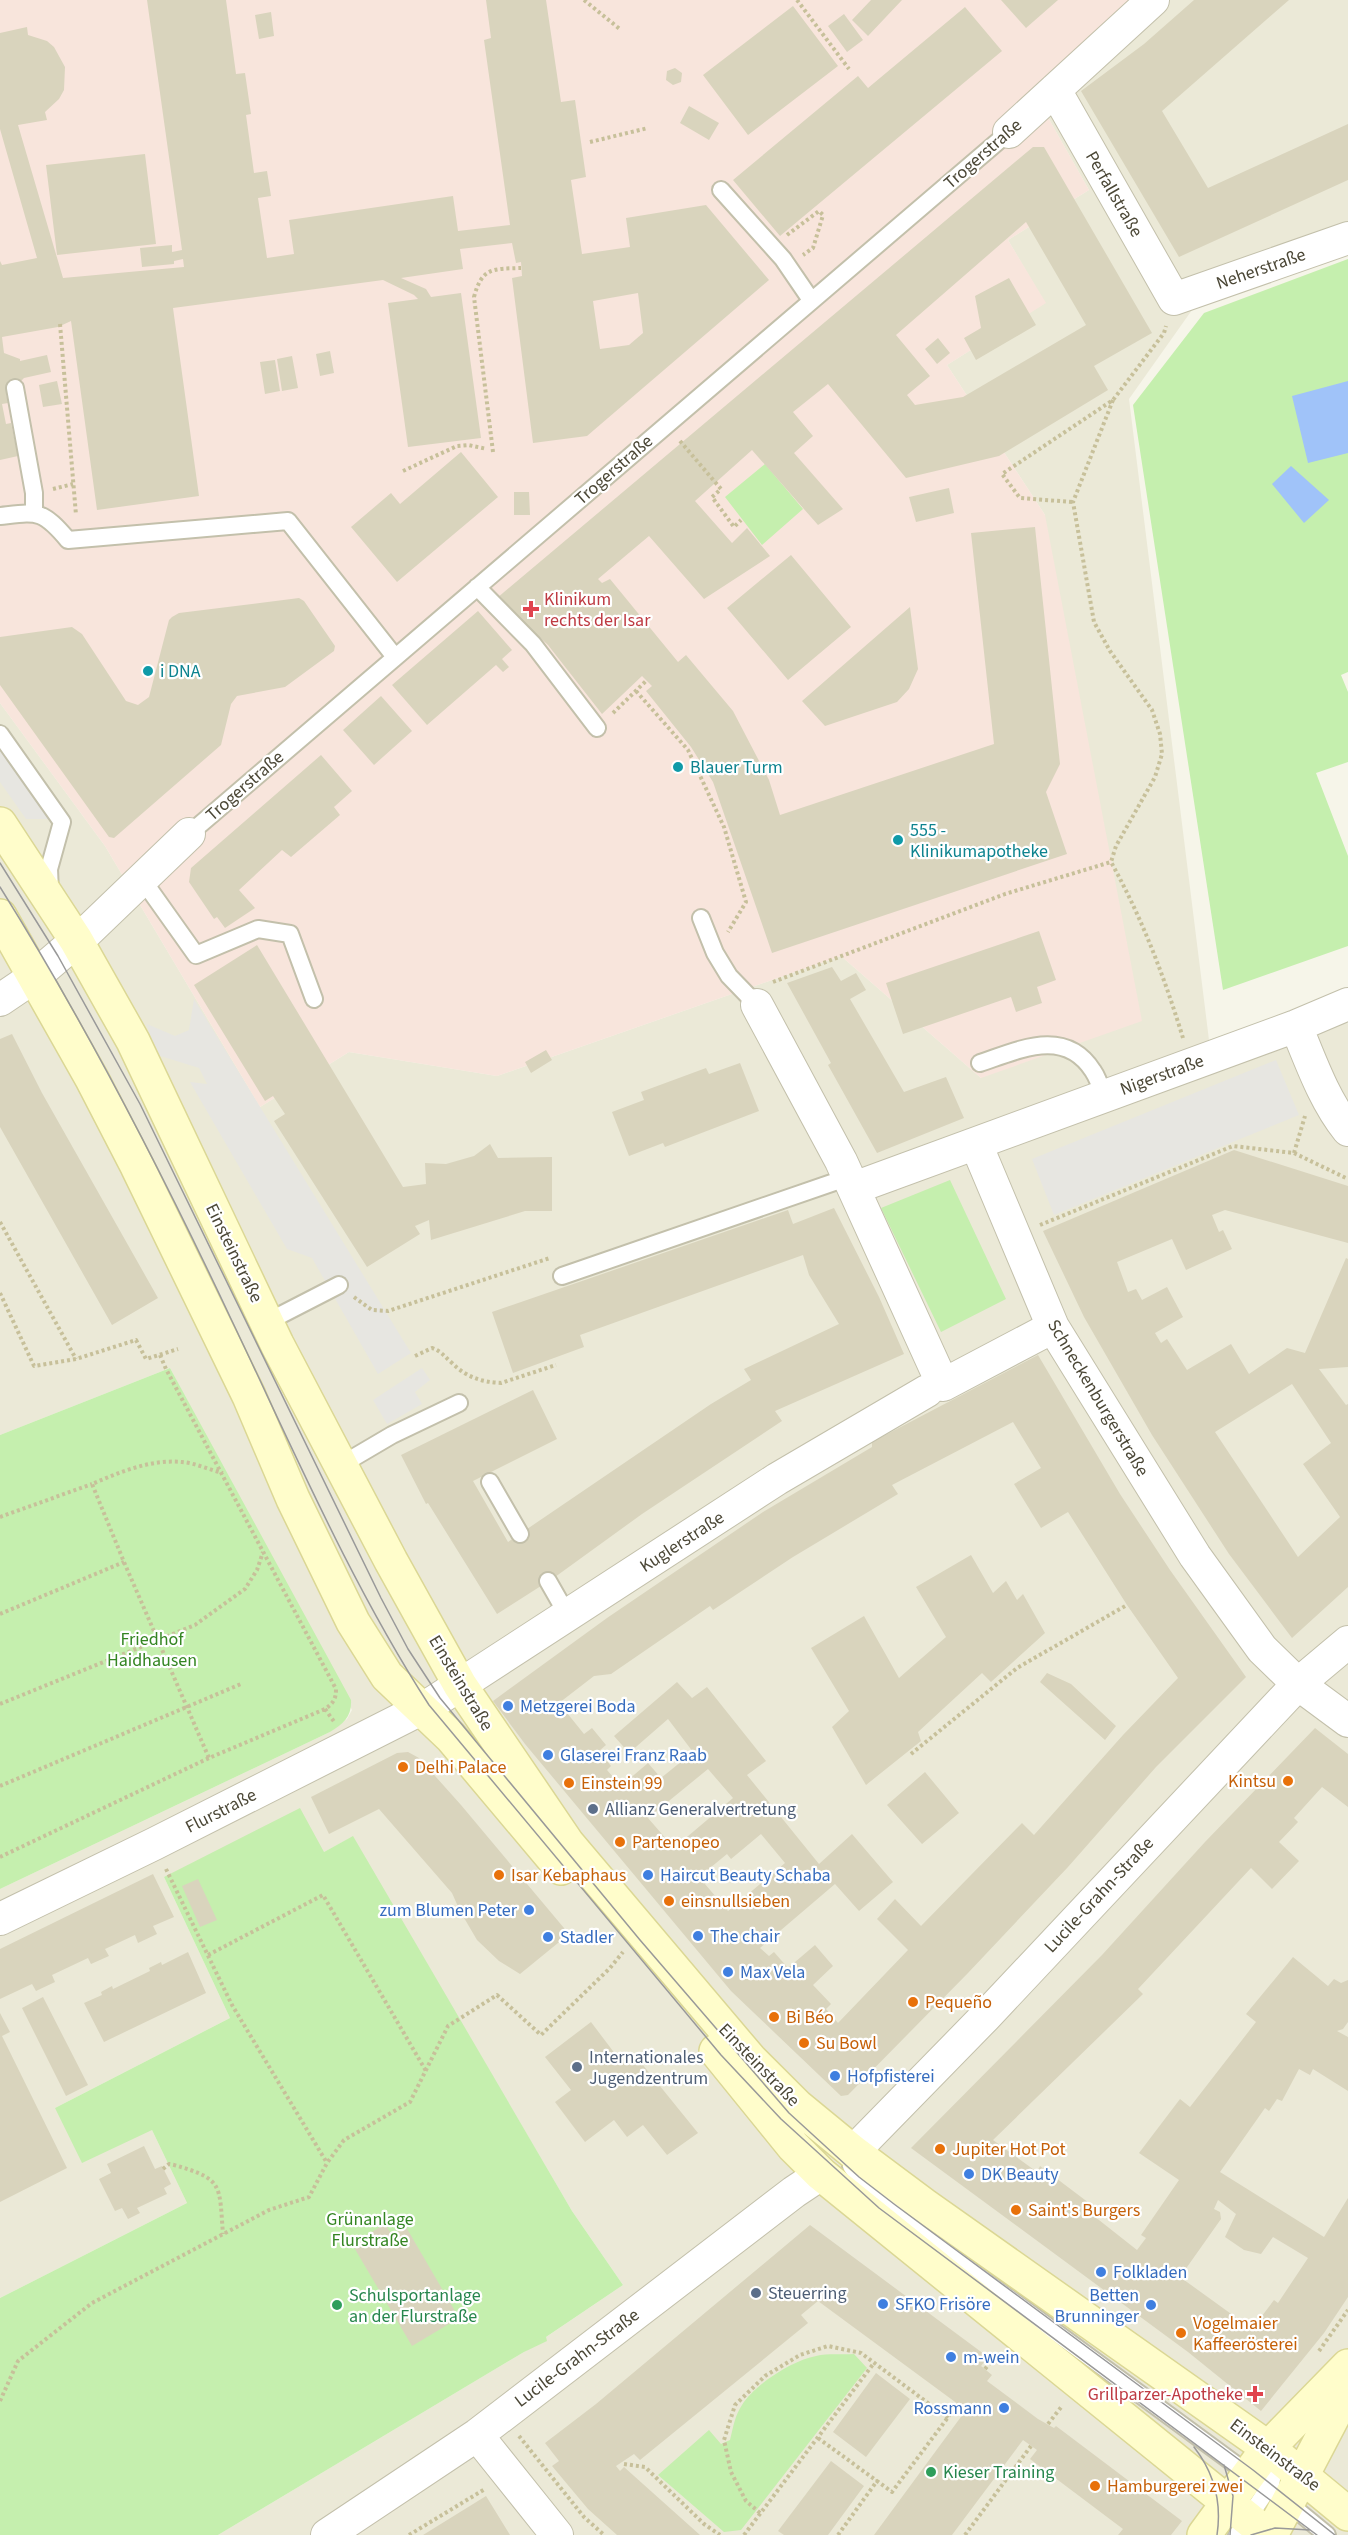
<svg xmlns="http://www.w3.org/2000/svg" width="1348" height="2535" viewBox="0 0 1348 2535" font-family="'Source Sans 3',sans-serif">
<rect width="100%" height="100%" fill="#f6f5e9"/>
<path fill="#ebe9d7" d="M1135,0H1348V245L1192,310L1129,399L1209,1040L1332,998L1348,1024V2535H218L524,2352L623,2285L572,2211L352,1837L324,1852L164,1877L230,2018L55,2108L152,2130L187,2203L0,2298V1889L330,1732L347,1719L352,1710L170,1368L0,1435V703L105,846L260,1107L349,1052L497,1076L841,956L981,1078L1045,515L947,365L1045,303L1008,240L1089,190L1033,91Z"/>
<path fill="#f8e5dc" d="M0,0H1135L1033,91L1089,190L1008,240L1046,303L947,365L1045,515L1142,1021L981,1078L841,956L497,1076L349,1052L260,1107L105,846L0,703Z"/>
<path fill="#c5efae" d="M1348,259V672L1341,675L1348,692V762L1316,773L1348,856V946L1223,990L1133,405L1204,313Z
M765,464L803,509L762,545L725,497Z
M950,1180L1006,1299L941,1332L881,1208Z
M170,1368L351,1700C352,1716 344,1724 330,1732L0,1889V1435Z
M300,1808L324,1852L353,1836L572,2211L623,2285L546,2337L547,2341L524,2352L218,2535H0V2298L187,2203L152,2130L82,2163L55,2108L230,2018L164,1877Z
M854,2354L867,2368L741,2530L724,2532L658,2475L709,2430L721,2444L730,2440C733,2428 735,2415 742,2405C754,2385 793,2360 816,2356C828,2353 842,2355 854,2354Z"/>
<path fill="#e7e6e1" d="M0,745L52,819H26L0,782Z
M194,999L411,1353L378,1374L312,1258L287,1249L190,1082L207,1084L199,1068L154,1054L147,1024L175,1036L189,1030Z
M1276,1060L1299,1115L1054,1215L1032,1159Z
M422,1368L430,1380L415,1392L422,1404L387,1424L373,1400Z"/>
<path fill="#a0c3f9" d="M1348,381V453L1308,463L1292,396Z
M1291,466L1329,500L1304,523L1272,484Z"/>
<path fill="#d9d4bd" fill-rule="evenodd" d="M147,0H226L236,74L245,73L251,114L246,115L254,173L267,171L271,196L258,198L267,258L294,254L289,220L453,196L458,231L510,225L484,40L491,38L486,0H546L561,102L575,100L586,177L571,180L582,254L630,247L626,218L706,205L769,280L587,436L533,443L512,278L522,276L521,262L516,263L512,243L460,249L463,269L401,278L426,289L431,297L461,293L481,438L408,447L388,303L418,299L414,295L383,280L173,308L199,496L97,510L71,321L58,327L2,337L4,353L20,359V361L47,355L51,372L24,378L10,392L6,393L8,403L2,404L6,424L11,423L18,456L0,460V261L2,265L37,258L0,129V33L27,27L28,35L47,41L54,47L65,67L64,90L59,99L45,112L47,120L18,125L63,278L184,267L183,259L174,261V264L142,267L140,248L172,245V252L182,250ZM638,293L643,333L629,345L600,349L593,301Z
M871,0H902L868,36L852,20Z
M1001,0H1058L1026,28Z
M1194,0H1289L1162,111L1208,188L1348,124V180L1179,257L1081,91L1144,44Z
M793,6L838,66L748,135L703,75Z
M965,7L1002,51L780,236L733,180L858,76L868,88Z
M271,12L274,36L259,39L255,15Z
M844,14L863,40L847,52L828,26Z
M675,68L682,73L681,82L673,85L666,80L667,71Z
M689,106L719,123L709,140L680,123Z
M1033,147H1044L1152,333L1094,366L1108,390L999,456L906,478L828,384L793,412L813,436L794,453L843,509L818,525L752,450L695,501L732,543L747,528L770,556L704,599L649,536L598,579L602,583L610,579L678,662L686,655L733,711L769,780L780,815L994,744L971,533L1035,527L1060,764L1046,792L1067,854L772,953L713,782L691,747L646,691L652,686L642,676L602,714L548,645L497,598ZM1026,222L1086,325L963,397L915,405L907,395L930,376L896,335Z
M145,154L156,244L57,255L46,165Z
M1009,278L1036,325L976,360L964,338L981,328L975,296Z
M938,338L950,353L937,364L925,349Z
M330,351L334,373L320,376L316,354Z
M292,356L298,388L282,391L277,359Z
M275,360L280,391L265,394L260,362Z
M57,381L62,404L43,407L39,385Z
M461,452L498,497L397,582L351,527L391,493L400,504Z
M949,488L954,513L916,522L909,497Z
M514,492H529L530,515H514Z
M791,555L851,627L788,680L727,608Z
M299,598L304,601L335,646L334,651L285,687L237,696L231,704L221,745L114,838L109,837L0,685V637L72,627L82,634L126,701L138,705L149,697L169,620L172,617L179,613Z
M910,607L918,669L909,689L897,702L825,726L802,701Z
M478,611L512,650L502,659L509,667L503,672L496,665L427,725L392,685Z
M381,696L412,731L374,765L343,730Z
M321,755L352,791L334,807L340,815L291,857L282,850L239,890L255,908L225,928L217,917L214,919L189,882L191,868Z
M1039,931L1056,980L1037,987L1042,1003L1016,1012L1011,997L903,1034L886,983Z
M257,945L403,1187L426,1184L425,1163L446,1164L474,1156L490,1144L498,1158L552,1157V1211H525L431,1240L429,1220L415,1226L420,1234L367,1267L274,1121L285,1114L273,1096L265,1101L194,985Z
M832,967L841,981L856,973L866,990L850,999L904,1092L946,1077L964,1118L877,1153L828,1065L831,1063L787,983Z
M12,1034L42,1093L158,1298L112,1325L0,1127V1039Z
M546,1050L552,1060L531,1073L525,1062Z
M740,1063L759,1111L665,1147L663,1143L629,1156L612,1112L644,1100L641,1092L706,1068L709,1074Z
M1234,1150L1348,1186V1243L1225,1210L1212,1215L1219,1232L1223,1230L1232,1249L1186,1270L1172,1239L1117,1262L1128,1292L1136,1289L1142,1300L1167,1287L1183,1317L1155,1333L1161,1343L1167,1339L1187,1370L1231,1344L1249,1374L1287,1348L1305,1353L1346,1258L1348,1259V1367L1319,1369L1346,1405L1348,1404V1587L1292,1638L1229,1554L1152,1435L1084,1317L1043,1231ZM1292,1384L1331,1443L1303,1464L1340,1517L1298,1557L1215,1432Z
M834,1208L879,1297L904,1354L775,1411L782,1421L642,1514L555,1577L497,1614L428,1503L426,1504L401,1455L533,1390L557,1439L473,1481L508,1542L711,1404L751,1380L744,1369L839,1324L809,1275L803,1255L580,1335L584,1347L513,1373L492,1312L788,1210L793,1224Z
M1038,1355L1120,1494L1170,1570L1246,1677L1156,1767L1068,1867L968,1973L848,2095L841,2096L731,1991L525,1744L493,1701L607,1618L763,1512L872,1447V1442ZM1013,1422L1041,1468L1014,1484L1041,1528L1068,1512L1127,1605L1178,1678L1123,1735L1034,1835L1022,1823L921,1926L895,1899L877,1919L908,1950L838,2023L826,2009L831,2004L813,1985L833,1966L815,1945L788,1968L774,1952L769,1956L760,1948L835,1884L859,1911L893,1882L852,1834L819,1864L747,1775L766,1761L707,1687L692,1698L677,1682L614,1736L629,1753L668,1719L693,1752L661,1778L648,1763L621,1786L607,1770L611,1766L599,1751L606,1745L592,1728L584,1734L559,1703L594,1676L611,1674L710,1606L713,1610L793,1557L898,1494L892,1485ZM708,1769L733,1798L674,1848L648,1818ZM761,1834L785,1863L728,1911L699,1877L727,1854L731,1859Z
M971,1555L993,1593L1006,1581L1017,1600L1023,1594L1045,1633L991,1682L982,1673L918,1732L921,1741L866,1785L832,1727L849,1711L811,1648L864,1616L899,1678L946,1637L916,1587Z
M1047,1673L1071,1684L1116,1726L1105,1740L1040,1682Z
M1315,1728L1348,1754V1807L1322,1787L1294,1818L1298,1822L1279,1842L1299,1861L1272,1889L1251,1868L1138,1989L1143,1994L993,2140L1037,2172L1040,2166L1089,2203L1085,2209L1137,2250L1146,2238L1141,2235L1179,2180L1139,2153L1180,2099L1190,2107L1256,2022L1246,2014L1293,1957L1328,1986L1334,1979L1341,1983L1348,1980V2022L1343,2029L1337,2031L1348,2037V2091L1313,2069L1310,2075L1299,2069L1282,2101L1277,2099L1269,2111L1265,2108L1220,2172L1324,2237L1348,2198V2297L1324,2333L1261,2411L1188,2352L911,2148L1102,1955L1205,1842ZM1218,2200L1236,2214L1225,2237L1244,2250L1261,2254L1273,2237L1308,2258L1278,2303L1274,2300L1252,2329L1180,2277L1221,2219L1220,2212L1214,2209Z
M408,1752L419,1758L461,1805L569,1934L520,1974L499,1961L477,1940L460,1911L452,1893L379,1809L329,1834L311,1797L397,1753Z
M925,1772L959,1813L922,1844L887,1805Z
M153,1874L174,1917L153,1926L157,1934L138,1943L135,1935L105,1949L109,1956L91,1964L88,1958L52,1975L55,1982L36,1991L32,1984L0,1999V1949Z
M198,1879L217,1920L200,1927L182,1886Z
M188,1952L206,1993L104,2042L84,2003L102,1995L101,1992L112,1986L113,1989L150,1971L149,1968L161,1962L162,1965Z
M43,1997L88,2085L66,2096L22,2008Z
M0,2013L10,2032L2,2036L67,2168L0,2202Z
M591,2022L622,2063L634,2054L698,2133L667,2155L643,2125L627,2137L614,2120L585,2142L555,2102L571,2090L545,2057Z
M144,2146L155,2169L162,2166L171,2184L164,2188L167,2194L137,2208L140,2213L128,2219L122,2208L115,2211L99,2179L111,2173L107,2164Z
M385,2224L392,2235L406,2227L459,2318L412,2346L352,2244Z
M810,2225L988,2357L981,2366L992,2375L987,2381L1038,2419L1054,2428L1056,2426L1182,2521L1171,2535H1118L1123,2529L1030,2459L1037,2450L1023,2440L952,2535H874L966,2410L818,2301L801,2315L808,2323L640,2460L634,2454L616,2466L620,2471L624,2467L700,2535H617L588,2509L552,2466L559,2461L545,2443L596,2404Z
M876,2373L910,2399L866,2457L833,2432Z
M831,2461L864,2486L828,2535H784L778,2531Z
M486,2496L510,2535H423Z"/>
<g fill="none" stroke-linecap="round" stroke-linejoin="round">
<g stroke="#c3c0ab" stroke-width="20">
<path id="service" d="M721,190L783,259L811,300
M15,388L34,493V512
M0,516C37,512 42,509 68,540L288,521L395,657
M477,587L533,644L597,728
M0,734L62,822L49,869L50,892
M189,834L1009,132
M142,879L196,955L258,929L290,934L314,999
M701,918L715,953L729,976L757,1005
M980,1063C1019,1050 1065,1027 1093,1071C1098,1078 1101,1088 1104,1097
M562,1276L849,1177
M267,1322L339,1285
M341,1465L392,1435L459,1403
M490,1482L520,1534
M548,1581L568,1616
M852,2159L851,2166L868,2190L904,2221L1288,2503L1327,2535
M1237,2535L1271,2484L1274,2469L1269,2452"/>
</g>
<g stroke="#c3c0ab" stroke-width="34">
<path id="minor" d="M1055,90L1174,299L1348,238
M1009,132L1153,0
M0,1000L34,977L89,930L189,834
M757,1005L841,1161L943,1385L1053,1327
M1296,1026C1311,1062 1324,1100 1348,1130
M976,1144L1053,1327L1195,1556L1262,1649L1298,1684L1348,1721
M854,1188L1296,1026L1348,1004
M0,1919L154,1844L429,1705L777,1479L927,1391
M853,2152L985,2017L1298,1684L1348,1642
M477,2435L557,2535
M327,2535L477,2435L794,2192L821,2174"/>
</g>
<g stroke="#dbd794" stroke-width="36">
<path id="secondary" d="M0,824L76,940L133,1041L277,1344L391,1561L460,1685L568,1844L750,2059L797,2106L853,2152L924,2205L1268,2448L1348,2514
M0,916L92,1079L137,1166L249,1396L293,1499L353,1622L387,1676L451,1737L561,1868
M716,2051L793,2146L821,2174L1268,2535
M1204,2535L1268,2448L1348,2366
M1271,2535L1348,2388"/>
</g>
<path stroke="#c7c09a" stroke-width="4" stroke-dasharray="3 3" stroke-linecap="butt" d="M584,0L621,30
M797,0L849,69
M590,142L648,128
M787,235L819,211L823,215L813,248L803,255
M60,324L76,515
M1113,400L1073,502L1094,622L1110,651L1152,710L1160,734L1162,754L1155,777L1116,846L1111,862C1142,918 1164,976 1183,1038
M680,441L721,489L712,497L734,527L741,520
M493,452L474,297C482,267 493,269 521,268
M403,471L457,446L468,445L487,449
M53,489L73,484
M1072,502L1020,498L1002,474L1113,400L1164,333L1166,326
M636,691L688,750L724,827L746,902L728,932
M613,713L647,680
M773,982L1005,894L1111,862
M1294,1153L1305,1116
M0,1222L76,1359
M1040,1225L1233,1146L1294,1153L1348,1179
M0,1293L34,1366L76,1359L136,1340L146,1359L178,1349
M354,1297L372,1310L388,1311L550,1258
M160,1355L166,1369L336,1689C336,1698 334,1703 325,1709L209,1758L124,1562L92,1484C120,1472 151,1459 182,1462C195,1463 210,1470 223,1473
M415,1356L432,1348C441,1351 445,1357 452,1363C466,1377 481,1382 501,1383L556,1365
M0,1517L92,1484
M0,1614L124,1562
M0,1704L195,1625L245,1589L257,1570L263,1552
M325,1709L335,1723
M911,1754L1017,1668L1127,1605
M0,1786L241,1684
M0,1857L209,1758
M166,1869L232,2005L327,2163
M208,1955L323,1895L426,2071
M163,2169L169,2164L174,2165C224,2179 219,2185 223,2234
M1319,2351L1348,2310
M985,2369L997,2354
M0,2401L18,2361L92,2303L269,2210L309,2197L327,2163L344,2140L410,2102L448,2026L497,1995L541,2035L610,1968L623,1952
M1048,2424L1062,2406
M519,2436L584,2517L604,2535
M818,2438L877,2481
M624,2464L645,2467L704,2524L720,2535
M760,2513L746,2501L731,2472L724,2440L735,2405L765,2376L800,2355L828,2346L861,2353L948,2418
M409,2535L485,2489
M744,2535L874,2363
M838,2535L877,2481L892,2492L958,2404
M965,2535L1031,2446"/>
<use href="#service" stroke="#fff" stroke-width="16"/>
<use href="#minor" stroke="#fff" stroke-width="32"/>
<use href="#secondary" stroke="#fffdcb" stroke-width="33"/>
<path stroke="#999" stroke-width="1.5" d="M0,863L58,956L140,1104L381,1598L408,1649L440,1698L640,1940L789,2113L859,2177L894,2204L1253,2470L1335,2535
M0,887C87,1026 162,1172 232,1321C294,1451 351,1584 429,1705L721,2055L781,2119L879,2208L1317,2535
M1194,2447C1215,2474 1222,2502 1217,2535
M1224,2465L1233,2496L1230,2535
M1251,2535L1275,2528L1310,2530"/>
</g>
<g fill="#e0444e" stroke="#fff" stroke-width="2">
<path d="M528 600h6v6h6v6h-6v6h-6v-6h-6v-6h6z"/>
<path d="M1252 2385h6v6h6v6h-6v6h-6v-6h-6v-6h6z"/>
</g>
<g fill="#0f9aa8" stroke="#fff" stroke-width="2">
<circle cx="148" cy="671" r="6"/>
<circle cx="678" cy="767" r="6"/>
<circle cx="898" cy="840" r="6"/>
</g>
<g fill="#3f7fe0" stroke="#fff" stroke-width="2">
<circle cx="508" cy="1706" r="6"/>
<circle cx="548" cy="1755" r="6"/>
<circle cx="648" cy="1875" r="6"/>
<circle cx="529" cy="1910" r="6"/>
<circle cx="698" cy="1936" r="6"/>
<circle cx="548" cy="1937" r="6"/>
<circle cx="728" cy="1972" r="6"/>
<circle cx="835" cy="2076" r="6"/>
<circle cx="969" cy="2174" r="6"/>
<circle cx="1101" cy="2272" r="6"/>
<circle cx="883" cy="2304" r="6"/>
<circle cx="1151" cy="2305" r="6"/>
<circle cx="951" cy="2357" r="6"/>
<circle cx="1004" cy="2408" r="6"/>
</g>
<g fill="#e8710a" stroke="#fff" stroke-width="2">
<circle cx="403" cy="1767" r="6"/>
<circle cx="1288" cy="1781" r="6"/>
<circle cx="569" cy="1783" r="6"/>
<circle cx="620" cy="1842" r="6"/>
<circle cx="499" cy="1875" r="6"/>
<circle cx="669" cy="1901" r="6"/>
<circle cx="913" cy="2002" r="6"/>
<circle cx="774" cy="2017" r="6"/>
<circle cx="804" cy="2043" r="6"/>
<circle cx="940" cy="2149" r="6"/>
<circle cx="1016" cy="2210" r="6"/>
<circle cx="1181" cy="2333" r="6"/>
<circle cx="1095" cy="2486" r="6"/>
</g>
<g fill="#5c6f8a" stroke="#fff" stroke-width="2">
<circle cx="593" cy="1809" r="6"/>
<circle cx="577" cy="2067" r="6"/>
<circle cx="756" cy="2293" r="6"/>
</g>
<g fill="#2e9e5b" stroke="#fff" stroke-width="2">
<circle cx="337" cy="2305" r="6"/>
<circle cx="931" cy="2472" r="6"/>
</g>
<g text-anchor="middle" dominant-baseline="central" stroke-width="4.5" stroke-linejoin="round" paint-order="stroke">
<g font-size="18" fill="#4b4736" stroke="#fff">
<text transform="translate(983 154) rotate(-41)">Trogerstraße</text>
<text transform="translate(1114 194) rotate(60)">Perfallstraße</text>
<text transform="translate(1261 269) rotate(-19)">Neherstraße</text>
<text transform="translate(614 470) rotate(-41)">Trogerstraße</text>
<text transform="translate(245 786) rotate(-41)">Trogerstraße</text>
<text transform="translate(1162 1075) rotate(-20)">Nigerstraße</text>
<text transform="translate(234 1253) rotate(64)">Einsteinstraße</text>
<text transform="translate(1098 1398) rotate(59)">Schneckenburgerstraße</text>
<text transform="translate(682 1542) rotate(-33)">Kuglerstraße</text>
<text transform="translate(461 1683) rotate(59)">Einsteinstraße</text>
<text transform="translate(221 1811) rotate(-27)">Flurstraße</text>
<text transform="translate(1099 1895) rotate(-47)">Lucile-Grahn-Straße</text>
<text transform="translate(759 2065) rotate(46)">Einsteinstraße</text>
<text transform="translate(577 2358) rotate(-37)">Lucile-Grahn-Straße</text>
<text transform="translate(1275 2455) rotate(37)">Einsteinstraße</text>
</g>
<g font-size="18" fill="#be3a42" stroke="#fff" text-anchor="start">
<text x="544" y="599">Klinikum<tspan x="544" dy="21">rechts der Isar</tspan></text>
<text x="1243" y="2394" text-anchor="end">Grillparzer-Apotheke</text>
</g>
<g font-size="18" fill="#0d838f" stroke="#fff" text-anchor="start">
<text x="160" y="671">i DNA</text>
<text x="690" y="767">Blauer Turm</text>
<text x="910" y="830">555 -<tspan x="910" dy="21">Klinikumapotheke</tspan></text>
</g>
<g font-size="18" fill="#348522" stroke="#fff">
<text x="152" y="1639">Friedhof<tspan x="152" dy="21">Haidhausen</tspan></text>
<text x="370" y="2219">Grünanlage<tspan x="370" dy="21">Flurstraße</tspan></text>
</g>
<g font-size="18" fill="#366cbe" stroke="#fff" text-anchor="start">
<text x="520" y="1706">Metzgerei Boda</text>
<text x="560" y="1755">Glaserei Franz Raab</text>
<text x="660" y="1875">Haircut Beauty Schaba</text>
<text x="517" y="1910" text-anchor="end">zum Blumen Peter</text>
<text x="710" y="1936">The chair</text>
<text x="560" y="1937">Stadler</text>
<text x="740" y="1972">Max Vela</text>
<text x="847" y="2076">Hofpfisterei</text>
<text x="981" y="2174">DK Beauty</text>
<text x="1113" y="2272">Folkladen</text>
<text x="1139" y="2295" text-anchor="end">Betten<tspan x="1139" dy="21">Brunninger</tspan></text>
<text x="895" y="2304">SFKO Frisöre</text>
<text x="963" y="2357">m-wein</text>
<text x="992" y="2408" text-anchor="end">Rossmann</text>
</g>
<g font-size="18" fill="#c56008" stroke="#fff" text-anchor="start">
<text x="415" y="1767">Delhi Palace</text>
<text x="1276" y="1781" text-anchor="end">Kintsu</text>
<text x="581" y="1783">Einstein 99</text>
<text x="632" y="1842">Partenopeo</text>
<text x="511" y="1875">Isar Kebaphaus</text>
<text x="681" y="1901">einsnullsieben</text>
<text x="925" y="2002">Pequeño</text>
<text x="786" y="2017">Bi Béo</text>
<text x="816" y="2043">Su Bowl</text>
<text x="952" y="2149">Jupiter Hot Pot</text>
<text x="1028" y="2210">Saint's Burgers</text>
<text x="1193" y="2323">Vogelmaier<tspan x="1193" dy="21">Kaffeerösterei</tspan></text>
<text x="1107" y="2486">Hamburgerei zwei</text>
</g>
<g font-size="18" fill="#4e5e75" stroke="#fff" text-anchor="start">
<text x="605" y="1809">Allianz Generalvertretung</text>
<text x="589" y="2057">Internationales<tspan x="589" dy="21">Jugendzentrum</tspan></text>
<text x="768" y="2293">Steuerring</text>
</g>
<g font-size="18" fill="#27864d" stroke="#fff" text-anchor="start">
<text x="349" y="2295">Schulsportanlage<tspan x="349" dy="21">an der Flurstraße</tspan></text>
<text x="943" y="2472">Kieser Training</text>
</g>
</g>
</svg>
